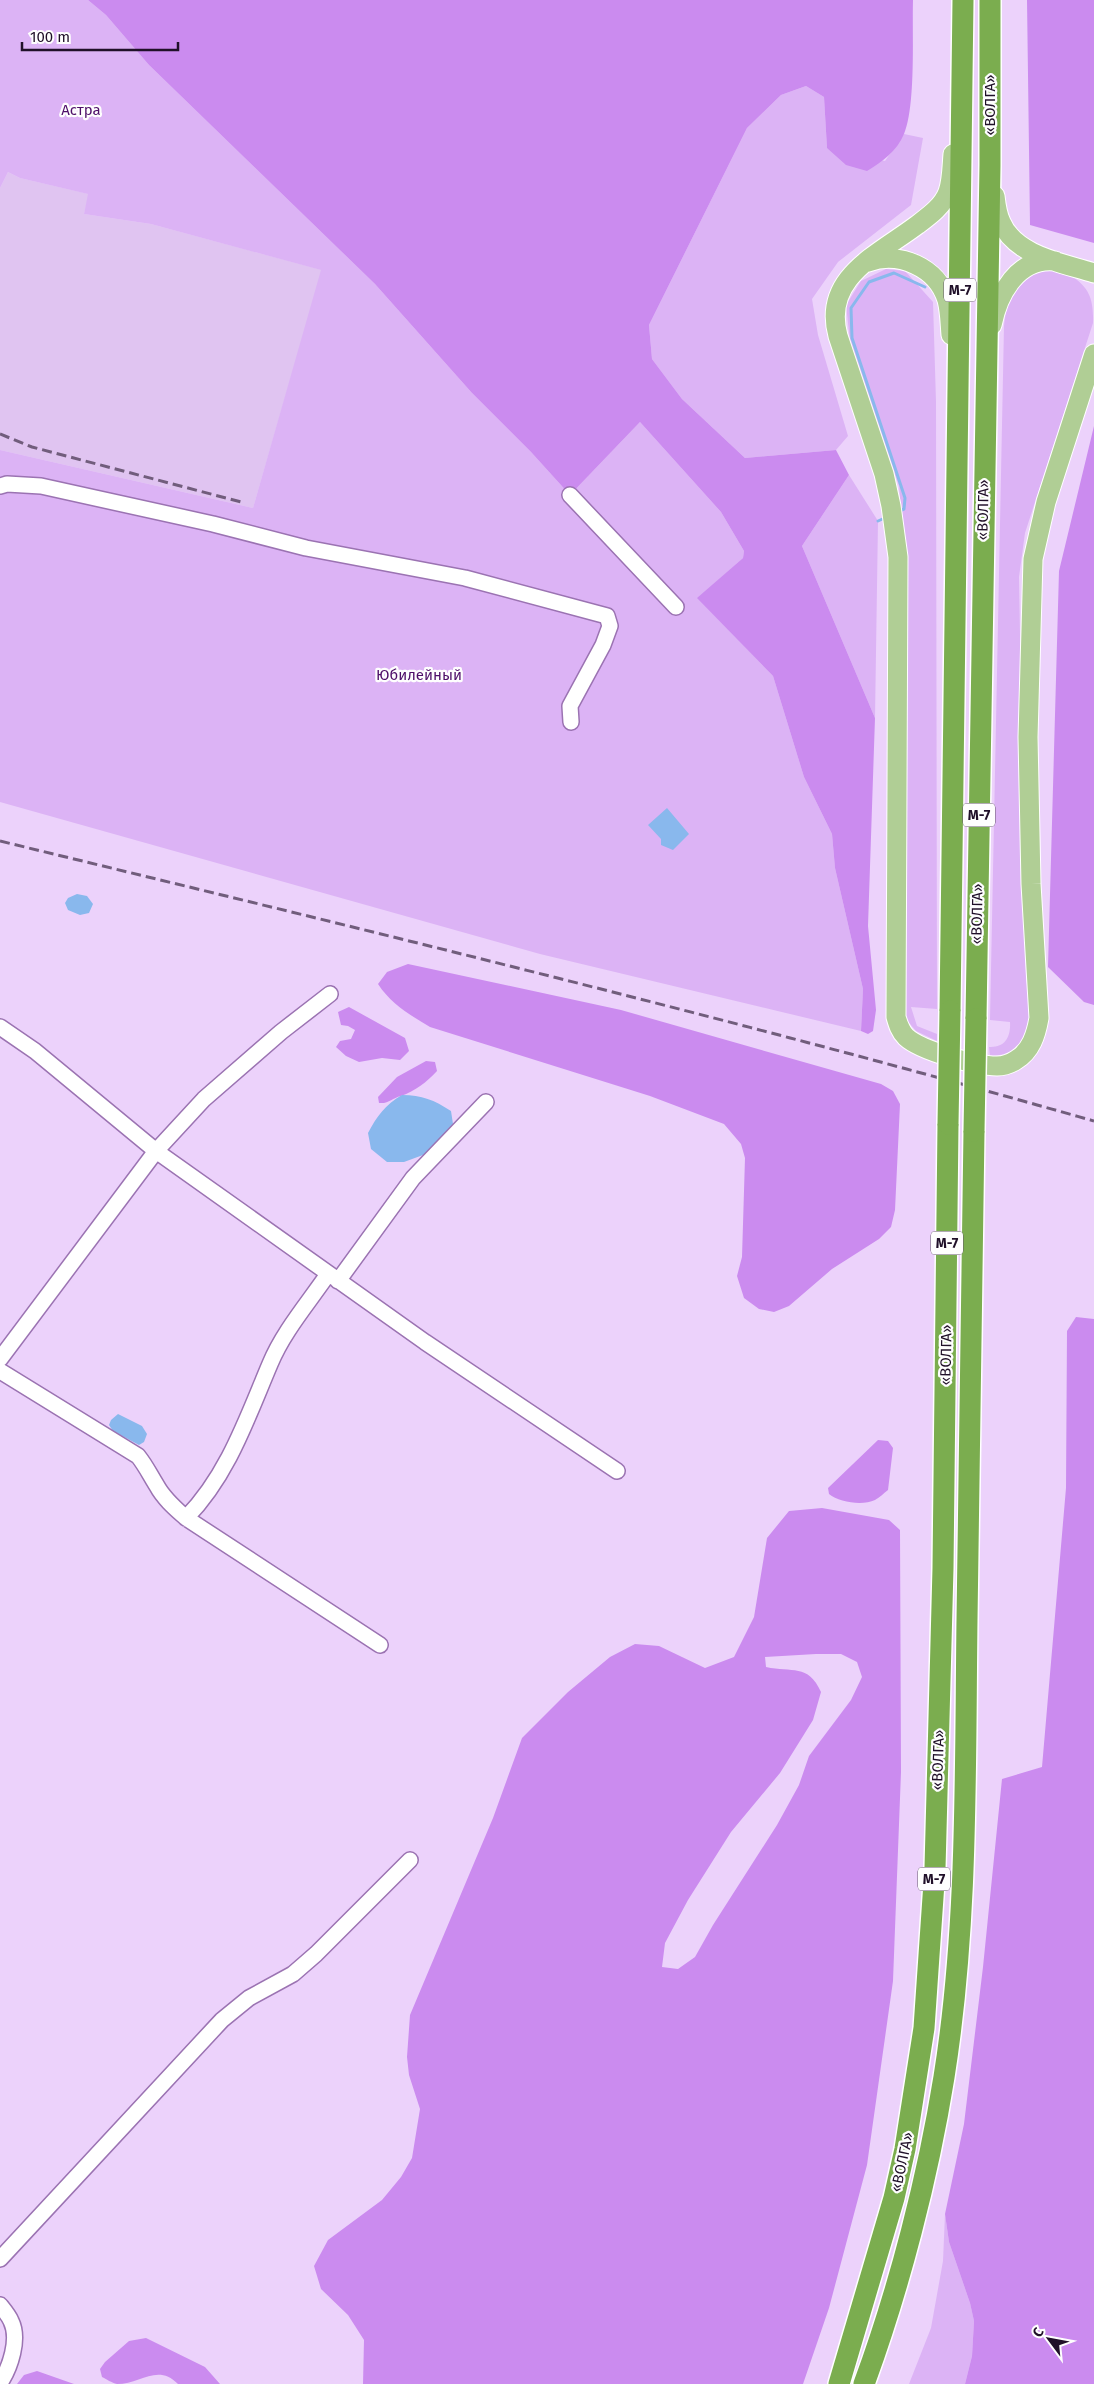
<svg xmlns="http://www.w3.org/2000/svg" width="1094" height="2384" viewBox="0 0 1094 2384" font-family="'Fira Sans',sans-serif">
<rect width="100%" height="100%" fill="#ecd2fb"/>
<path fill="#e0c4f1" d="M8,172L20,178L89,194L84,214L151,224L322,270L253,508L0,450V188Z"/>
<path fill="#dcb3f5" d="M0,0H88L106,15L149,65L375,284L472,393L531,452L570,495L640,422L721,512L744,551L743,558L698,598L773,676L804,777L832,834L835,868L863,989L861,1031L540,954L0,802V450L253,508L321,270L151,224L84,214L88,194L20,178L8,172L0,188Z
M806,86L824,97L827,148L885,161L904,134L923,138L911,205L838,262L812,299L818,335L848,436L836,450L745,458L682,399L652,359L649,325L747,128L781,95Z
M886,269L905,271L933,302L936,402L937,1009L911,1007L917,1026L937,1034V1041L916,1031L905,1018V556L899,486L866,394L850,341L846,305L861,281Z
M1062,270C1086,284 1094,293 1093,323L1025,533L1019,577L1026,979C1032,1014 1037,1054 990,1056L989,1047C1005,1048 1011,1037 1010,1022L990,1020L1004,326C1006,304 1014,278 1038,271C1045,269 1055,270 1062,270Z
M849,475L878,521L875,718L802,546Z
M945,2214L949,2242L970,2303L974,2321L972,2356L965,2384H909L931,2328L943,2261Z"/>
<path fill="#cb8bef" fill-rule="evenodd" d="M88,0H913C912,34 916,105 904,134C897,151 882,162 867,171L846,165L827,148L824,97L806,86L781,95L747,128L649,325L652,359L682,399L745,458L836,450L849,475L802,546L875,718L868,926L876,1010L873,1031L868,1034L861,1031L863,989L835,868L832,834L804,777L773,676L697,598L743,558L744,551L721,512L640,422L570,495L531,452L472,393L375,284L149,65L106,15Z
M1027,0H1094V243L1030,225Z
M1094,426V1005L1084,1002L1048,967L1059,571Z
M408,964L621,1010L881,1084L893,1091L900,1104L895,1210L891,1227L879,1239L832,1269L789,1306L774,1312L759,1309L744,1298L737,1276L742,1257L745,1158L741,1144L724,1124L650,1096L430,1027C410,1015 391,1004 378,984L387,972Z
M349,1007L405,1038L409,1051L400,1060L382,1058L359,1062L346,1056L336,1047L340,1041L351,1039L355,1030L348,1026L341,1025L338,1012Z
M426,1061L435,1062L437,1071C427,1082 415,1091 401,1096C392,1098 389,1104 379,1103L378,1097L397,1077Z
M1076,1317L1094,1319V2384H965L972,2356L974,2321L970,2303L949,2242L945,2214L964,2124L983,1967L1002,1779L1042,1767L1066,1488L1067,1331Z
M878,1440L888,1441L893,1448L888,1490C884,1493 879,1498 875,1500C862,1506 839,1502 829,1494L828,1488Z
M822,1508L889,1520L900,1530L901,1772L893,1981L867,2165L829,2308L803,2384H363L364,2340L348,2315L321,2289L314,2266L328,2240L382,2200L401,2177L412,2158L420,2109L409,2075L407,2057L410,2015L493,1818L522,1738L568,1692L610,1657L635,1644L659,1646L705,1668L734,1657L754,1617L767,1538L789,1511ZM816,1654H841L857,1662L862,1677L851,1700L809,1756L799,1785L777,1825L713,1925L695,1957L678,1969L662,1967L665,1943L688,1900L731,1832L780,1773L813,1720L821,1692C808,1663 792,1673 766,1667L765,1657Z
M146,2338L205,2367L220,2384H178C158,2363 140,2384 117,2384C112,2383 106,2379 102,2377L100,2369L105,2362L129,2341Z
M37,2371L74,2384H17L24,2375Z"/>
<path fill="#89b8ed" d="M667,808L689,834L673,850L661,845V839L648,825Z
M77,894L87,896L93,904L89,913L80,915L68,910L65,903L68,898Z
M402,1095C422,1095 434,1100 451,1111L453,1124L439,1142L423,1155L404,1162H387L371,1149L368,1133C377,1116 385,1105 402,1095Z
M118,1414L142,1426L147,1434L144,1442L139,1445L113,1431L109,1425L111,1420Z"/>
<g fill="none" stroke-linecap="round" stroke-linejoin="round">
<path stroke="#89b8ed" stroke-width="3" d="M897,512L904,509L905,498L852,338L851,308L869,282L894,273L925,287
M878,521L887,517"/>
<g stroke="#9b73b2" stroke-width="18">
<path id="minor" d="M0,486L7,484L41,486L213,524L306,548L465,578L607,616L610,626L603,645L570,706L571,722
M570,495L676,607
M0,1027L35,1051L156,1151L425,1342L617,1471
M338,1281L413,1178L486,1102
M0,1359L156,1151L204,1099L281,1032L330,994
M0,1371L138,1456C146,1466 150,1475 157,1486C164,1499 176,1509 186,1518L380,1645
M186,1518C228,1475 247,1418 270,1364C283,1332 309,1302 328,1274
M0,2259L222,2020L249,1998L293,1974L316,1954L410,1860
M0,2305C4,2310 9,2316 11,2321C20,2339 10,2368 0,2383"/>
</g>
<g stroke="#fff" stroke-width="21">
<path id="major" d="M953,154C952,165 952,181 948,192C943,206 929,216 917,225C877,255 822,278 838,336L884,474L891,506L898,557L896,1017C898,1024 900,1031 906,1037C921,1051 977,1066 997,1066C1004,1066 1010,1064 1016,1060C1031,1051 1036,1035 1039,1018L1031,884L1028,737L1033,559L1046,502L1094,354
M995,196C996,205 997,214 1001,222C1015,256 1063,263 1094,273
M868,262C899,251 937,267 947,300C950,311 950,324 951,335
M992,325C998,294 1018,257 1055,261"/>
</g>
<g stroke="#fff" stroke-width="24">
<path id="highway" d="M950,1011L963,0
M976,1019L990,165V0
M839,2384L894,2198L905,2149L924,2028L935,1868L943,1568L948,1124
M864,2384C899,2289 928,2177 944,2077C968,1927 965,1772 967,1620C970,1457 972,1294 974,1131"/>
</g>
<use href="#minor" stroke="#fff" stroke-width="15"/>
<use href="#major" stroke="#b0ce95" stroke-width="19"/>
<use href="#highway" stroke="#7bad4f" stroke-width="21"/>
<path stroke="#715d7c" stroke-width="3" stroke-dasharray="10 5" stroke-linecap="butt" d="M0,434L32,447L245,503
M0,841C366,930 732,1018 1094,1121"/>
<g stroke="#fff" stroke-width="24" stroke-linecap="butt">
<path id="highway-bridge" d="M948,1124L950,1011
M974,1131L976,1019"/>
</g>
<use href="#highway-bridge" stroke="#7bad4f" stroke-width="21"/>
</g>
<g text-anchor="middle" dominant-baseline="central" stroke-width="4.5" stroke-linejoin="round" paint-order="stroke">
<g fill="#fefefe" stroke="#635769" stroke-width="1">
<rect x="944" y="278.5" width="32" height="23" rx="4"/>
<rect x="963" y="803.5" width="32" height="23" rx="4"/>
<rect x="931" y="1231.5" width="32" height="23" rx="4"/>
<rect x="918" y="1867.5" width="32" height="23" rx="4"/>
</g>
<g font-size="14" font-weight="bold" fill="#201029">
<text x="960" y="290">М-7</text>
<text x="979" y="815">М-7</text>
<text x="947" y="1243">М-7</text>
<text x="934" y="1879">М-7</text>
</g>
<g font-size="15" fill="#201029" stroke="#fefefe">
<text transform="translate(990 105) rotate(-90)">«ВОЛГА»</text>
<text transform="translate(983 510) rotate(-89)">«ВОЛГА»</text>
<text transform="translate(977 914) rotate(-89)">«ВОЛГА»</text>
<text transform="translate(946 1355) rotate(-89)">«ВОЛГА»</text>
<text transform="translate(938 1760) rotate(-88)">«ВОЛГА»</text>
<text transform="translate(902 2162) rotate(-78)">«ВОЛГА»</text>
</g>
<g font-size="15" fill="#4e0f69" stroke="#fefefe">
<text x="81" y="110">Астра</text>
<text x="419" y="675">Юбилейный</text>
</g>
</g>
<g transform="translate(1049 2339) rotate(302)" stroke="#fefefe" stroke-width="4" paint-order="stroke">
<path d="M0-4L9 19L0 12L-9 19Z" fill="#201029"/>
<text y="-8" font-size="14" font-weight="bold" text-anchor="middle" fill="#201029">С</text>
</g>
<path d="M22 42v8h156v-8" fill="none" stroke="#201029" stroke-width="2.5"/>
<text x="30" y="42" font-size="15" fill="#201029" stroke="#fefefe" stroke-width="4" paint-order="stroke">100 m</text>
</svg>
